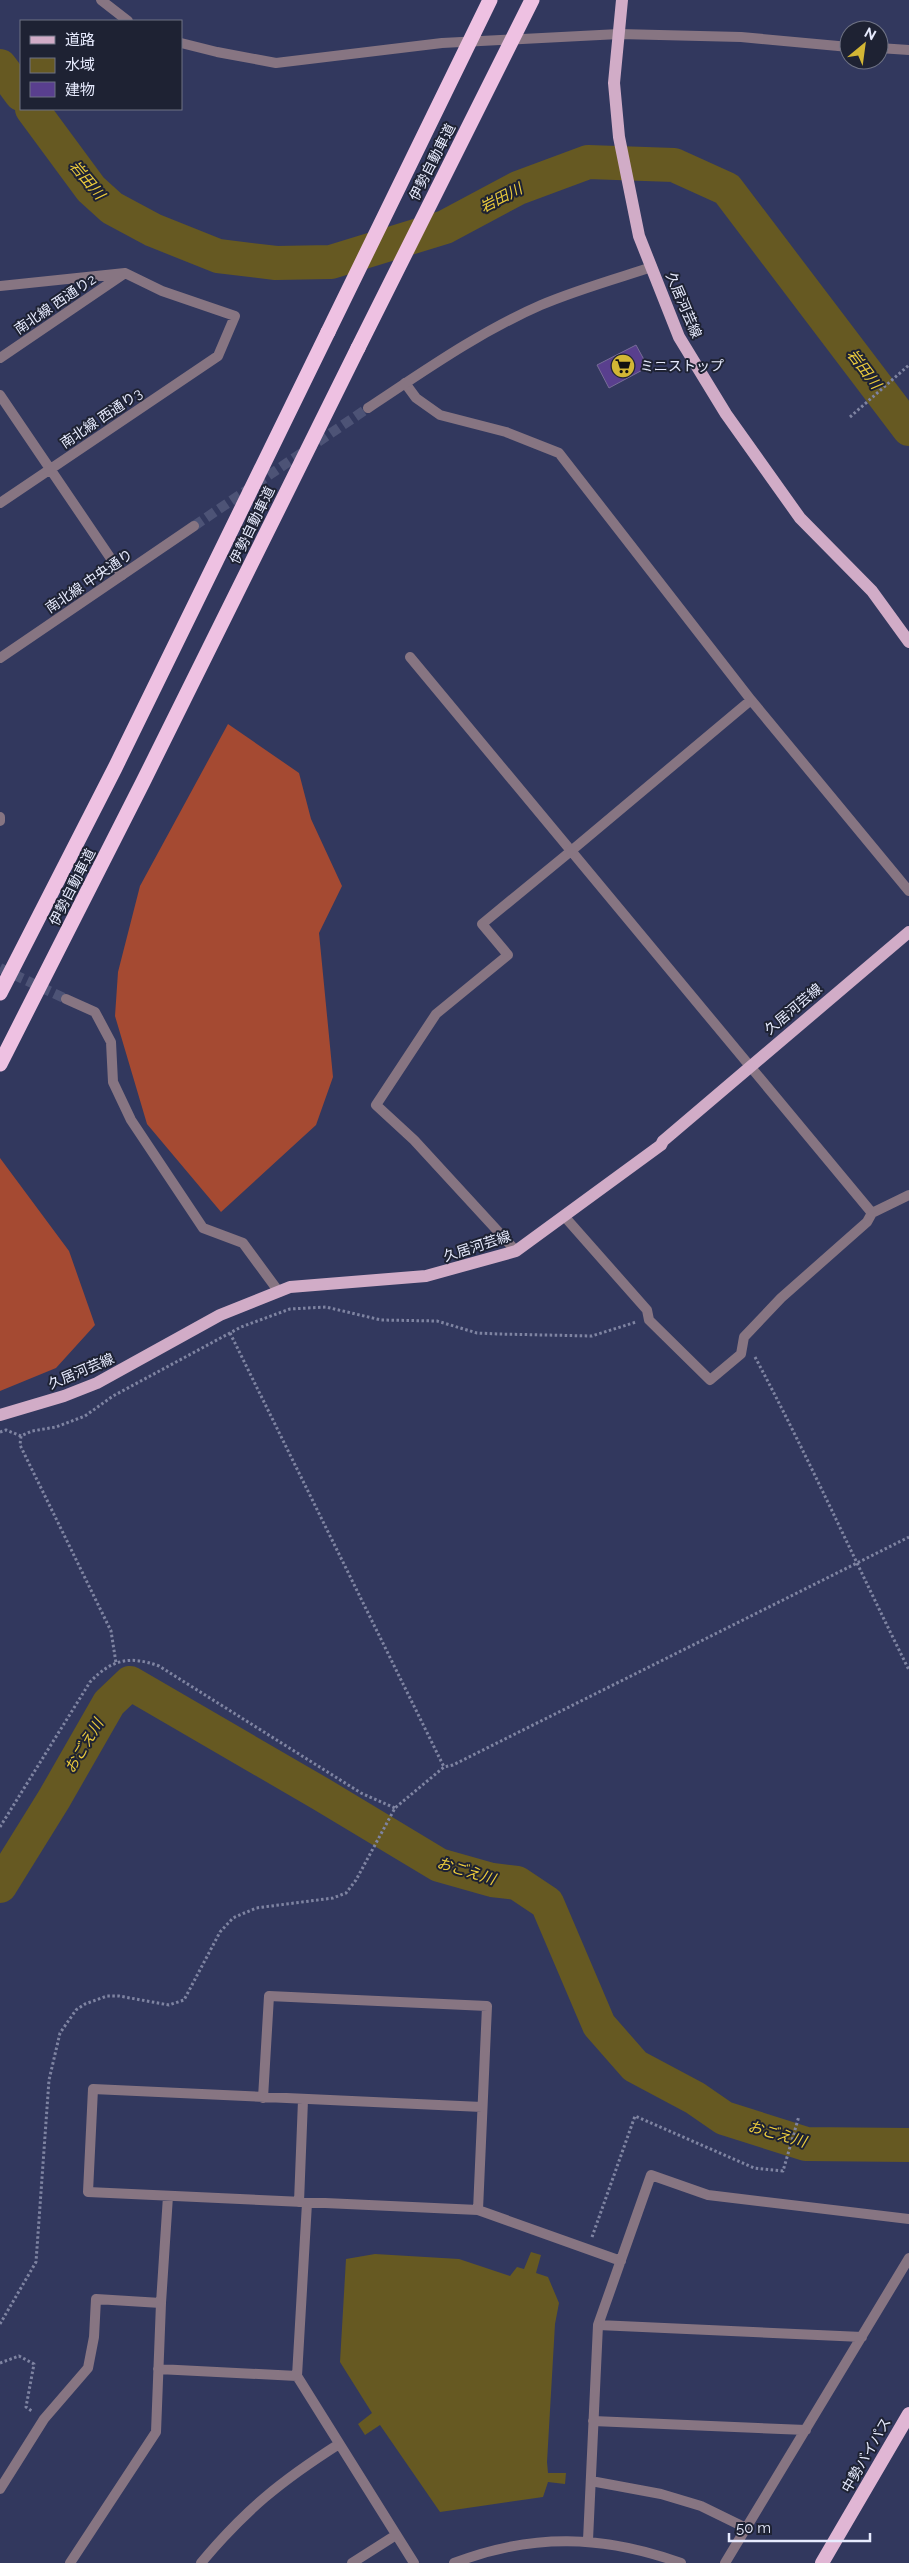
<svg xmlns="http://www.w3.org/2000/svg" width="909" height="2563" viewBox="0 0 909 2563" font-family="Raleway,'Noto Sans JP',sans-serif">
<rect width="100%" height="100%" fill="#32385e"/>
<path fill="#a54a32" d="M228,724L299,773L311,819L342,886L319,933L333,1077L316,1125L221,1212L147,1124L115,1016L118,972L140,886Z
M0,1158L69,1251L95,1325L56,1368L0,1391Z"/>
<path fill="#665922" d="M531,2252L541,2255L536,2273L548,2277L559,2303L555,2324L547,2462L548,2473H566L565,2484L548,2482L543,2497L440,2512L380,2425L365,2435L358,2424L372,2413L340,2362L346,2259L375,2254L459,2259L510,2276L517,2267L524,2269Z"/>
<g fill="none" stroke-linecap="round" stroke-linejoin="round">
<path stroke="#665922" stroke-width="34" d="M0,66L21,94
M32,109L91,189L112,208L153,230L218,256L276,263L331,262L445,227L518,188L588,162L674,165L727,189L909,429
M0,1886L54,1799L109,1703L130,1683L321,1794L439,1865L492,1880L517,1883L547,1903L599,2025L635,2066L695,2098L724,2118L806,2144L909,2145"/>
</g>
<path fill="#593f8e" stroke="#776c97" d="M636,345L648,367L609,388L597,365Z"/>
<g fill="none" stroke-linecap="round" stroke-linejoin="round">
<path stroke="#4d5376" stroke-width="10" stroke-dasharray="10 5" stroke-linecap="butt" d="M0,968L66,999"/>
<path stroke="#4d5376" stroke-width="10" stroke-dasharray="10 5" stroke-linecap="butt" d="M194,526L368,408"/>
<path stroke="#7f84a2" stroke-width="3" stroke-dasharray="2.5 2.5" stroke-linecap="butt" d="M850,417L909,365
M230,1333L444,1767
M755,1357C810,1460 857,1566 909,1670
M0,1432L6,1430L21,1436L32,1431L56,1427L85,1416L113,1396L241,1327L290,1309L326,1307L381,1320L437,1321L477,1333L498,1334L592,1336L636,1322
M21,1436L20,1445L111,1631L116,1663
M0,1827L90,1682C111,1660 129,1655 159,1666L361,1793L395,1808
M592,2237L635,2116L754,2168L783,2171L799,2116
M0,2324L36,2262L49,2080L60,2033L76,2010L85,2004L107,1996H119L169,2005L184,2000L220,1932L233,1918L256,1908L333,1898L346,1893L356,1880L395,1808L444,1767L453,1765L909,1537
M0,2363L19,2356L34,2364L26,2407L33,2412"/>
<path stroke="#877582" stroke-width="10" d="M410,657L872,1213
M564,1216L647,1310L649,1320L710,1380L741,1354L744,1337L781,1298L867,1222L872,1213L909,1195
M516,1251L414,1140L376,1105L436,1014L508,955L482,924L571,851"/>
<path stroke="#877582" stroke-width="10" d="M101,0L128,21
M181,43L217,52L276,63L442,43L619,34L741,37L849,47
M879,48L909,50
M0,286L125,273L162,291L235,316L218,356L0,503
M0,358L125,273
M405,383L416,398L440,415L506,432L559,453L751,700L909,891
M0,395L122,575
M0,817V821
M571,851L751,700
M66,999L95,1012L111,1042L113,1082L131,1120L203,1228L243,1243L279,1292
M263,2098L269,1996L487,2006L478,2210
M482,2107L93,2089L88,2192L478,2210L621,2261
M299,2202L303,2100
M307,2203L297,2376L414,2563
M161,2303L168,2196
M598,2325L862,2337
M158,2369L297,2376
M593,2421L806,2430
M591,2481L661,2494L701,2506L746,2528
M0,2489L44,2419L88,2368L94,2337L96,2299L161,2303L156,2432L70,2563
M588,2540L598,2325L651,2175L708,2195L909,2219
M201,2563C245,2510 281,2481 339,2444
M352,2563L396,2535
M454,2563C532,2533 603,2535 681,2563
M725,2563L909,2258"/>
<path stroke="#877582" stroke-width="10" d="M368,408C424,371 479,332 541,305C576,290 615,279 652,267
M0,658L194,526"/>
<path stroke="#d1acc7" stroke-width="12" d="M622,0L614,83L619,137L639,236L679,337L726,414L800,518L872,591L909,642
M0,1415L64,1396L97,1383L220,1315L290,1287L426,1276L516,1251L661,1145L663,1141L909,932"/>
<path stroke="#e0b6d4" stroke-width="14" d="M822,2563L909,2414"/>
<path stroke="#eec1e2" stroke-width="15" d="M0,993L115,768L328,332
M0,1064L143,782L358,348"/>
<path stroke="#eec1e2" stroke-width="15" d="M328,332L490,0
M358,348L532,0"/>
</g>
<defs>
<g id="supermarket-disc" transform="scale(1.25)"><circle r="9.5" fill="#d3b635" stroke="#1e2233"/><path d="M-6-5.5h2.5l.6 2H6L4.5 2H-2.5L-4.4-4H-6ZM-1.5 3.2a1.3 1.3 0 1 0 .1 0ZM3 3.2a1.3 1.3 0 1 0 .1 0Z" fill="#111"/></g>
</defs>
<g fill-rule="evenodd">
<use href="#supermarket-disc" x="623" y="366"/>
</g>
<g text-anchor="middle" dominant-baseline="central" stroke-width="4" stroke-linejoin="round" paint-order="stroke">
<g font-size="14" fill="#e7ebfe" stroke="#1e2233">
<text transform="translate(432 162) rotate(-63)">伊勢自動車道</text>
<text transform="translate(55 304) rotate(-34)">南北線 西通り2</text>
<text transform="translate(684 305) rotate(67)">久居河芸線</text>
<text transform="translate(101 418) rotate(-34)">南北線 西通り3</text>
<text transform="translate(252 525) rotate(-64)">伊勢自動車道</text>
<text transform="translate(89 581) rotate(-34)">南北線 中央通り</text>
<text transform="translate(72 887) rotate(-63)">伊勢自動車道</text>
<text transform="translate(793 1009) rotate(-40)">久居河芸線</text>
<text transform="translate(477 1246) rotate(-18)">久居河芸線</text>
<text transform="translate(81 1371) rotate(-23)">久居河芸線</text>
<text transform="translate(866 2455) rotate(-60)">中勢バイパス</text>
</g>
<g font-size="14" fill="#e7ebfe" stroke="#1e2233" text-anchor="start">
<text x="640" y="366">ミニストップ</text>
</g>
<g font-size="15" font-style="italic" fill="#ebcb3c" stroke="#1e2233">
<text transform="translate(87 180) rotate(50)">岩田川</text>
<text transform="translate(501 198) rotate(-27)">岩田川</text>
<text transform="translate(864 369) rotate(53)">岩田川</text>
<text transform="translate(84 1746) rotate(-59)">おごえ川</text>
<text transform="translate(466 1871) rotate(17)">おごえ川</text>
<text transform="translate(777 2134) rotate(16)">おごえ川</text>
</g>
</g>
<rect x="20" y="20" width="162" height="90" fill="#1e2233" stroke="#6e7284"/>
<rect x="30" y="36" width="25" height="8" fill="#d1acc7" stroke="#6e7284"/>
<text x="65" y="45" font-size="15" fill="#e7ebfe">道路</text>
<rect x="30" y="58" width="25" height="15" fill="#665922" stroke="#6e7284"/>
<text x="65" y="70" font-size="15" fill="#e7ebfe">水域</text>
<rect x="30" y="82" width="25" height="15" fill="#593f8e" stroke="#6e7284"/>
<text x="65" y="95" font-size="15" fill="#e7ebfe">建物</text>
<g transform="translate(864 45) rotate(29)"><circle r="24" fill="#1e2233" stroke="#6e7284"/>
<path d="M0-4L9 19L0 12L-9 19Z" fill="#d3b635"/>
<text y="-8" font-size="14" font-weight="bold" text-anchor="middle" fill="#e7ebfe">N</text>
</g>
<path d="M729 2533v8h141v-8" fill="none" stroke="#e7ebfe" stroke-width="2.5"/>
<text x="736" y="2533" font-size="15" fill="#e7ebfe" stroke="#1e2233" stroke-width="4" paint-order="stroke">50 m</text>
</svg>
